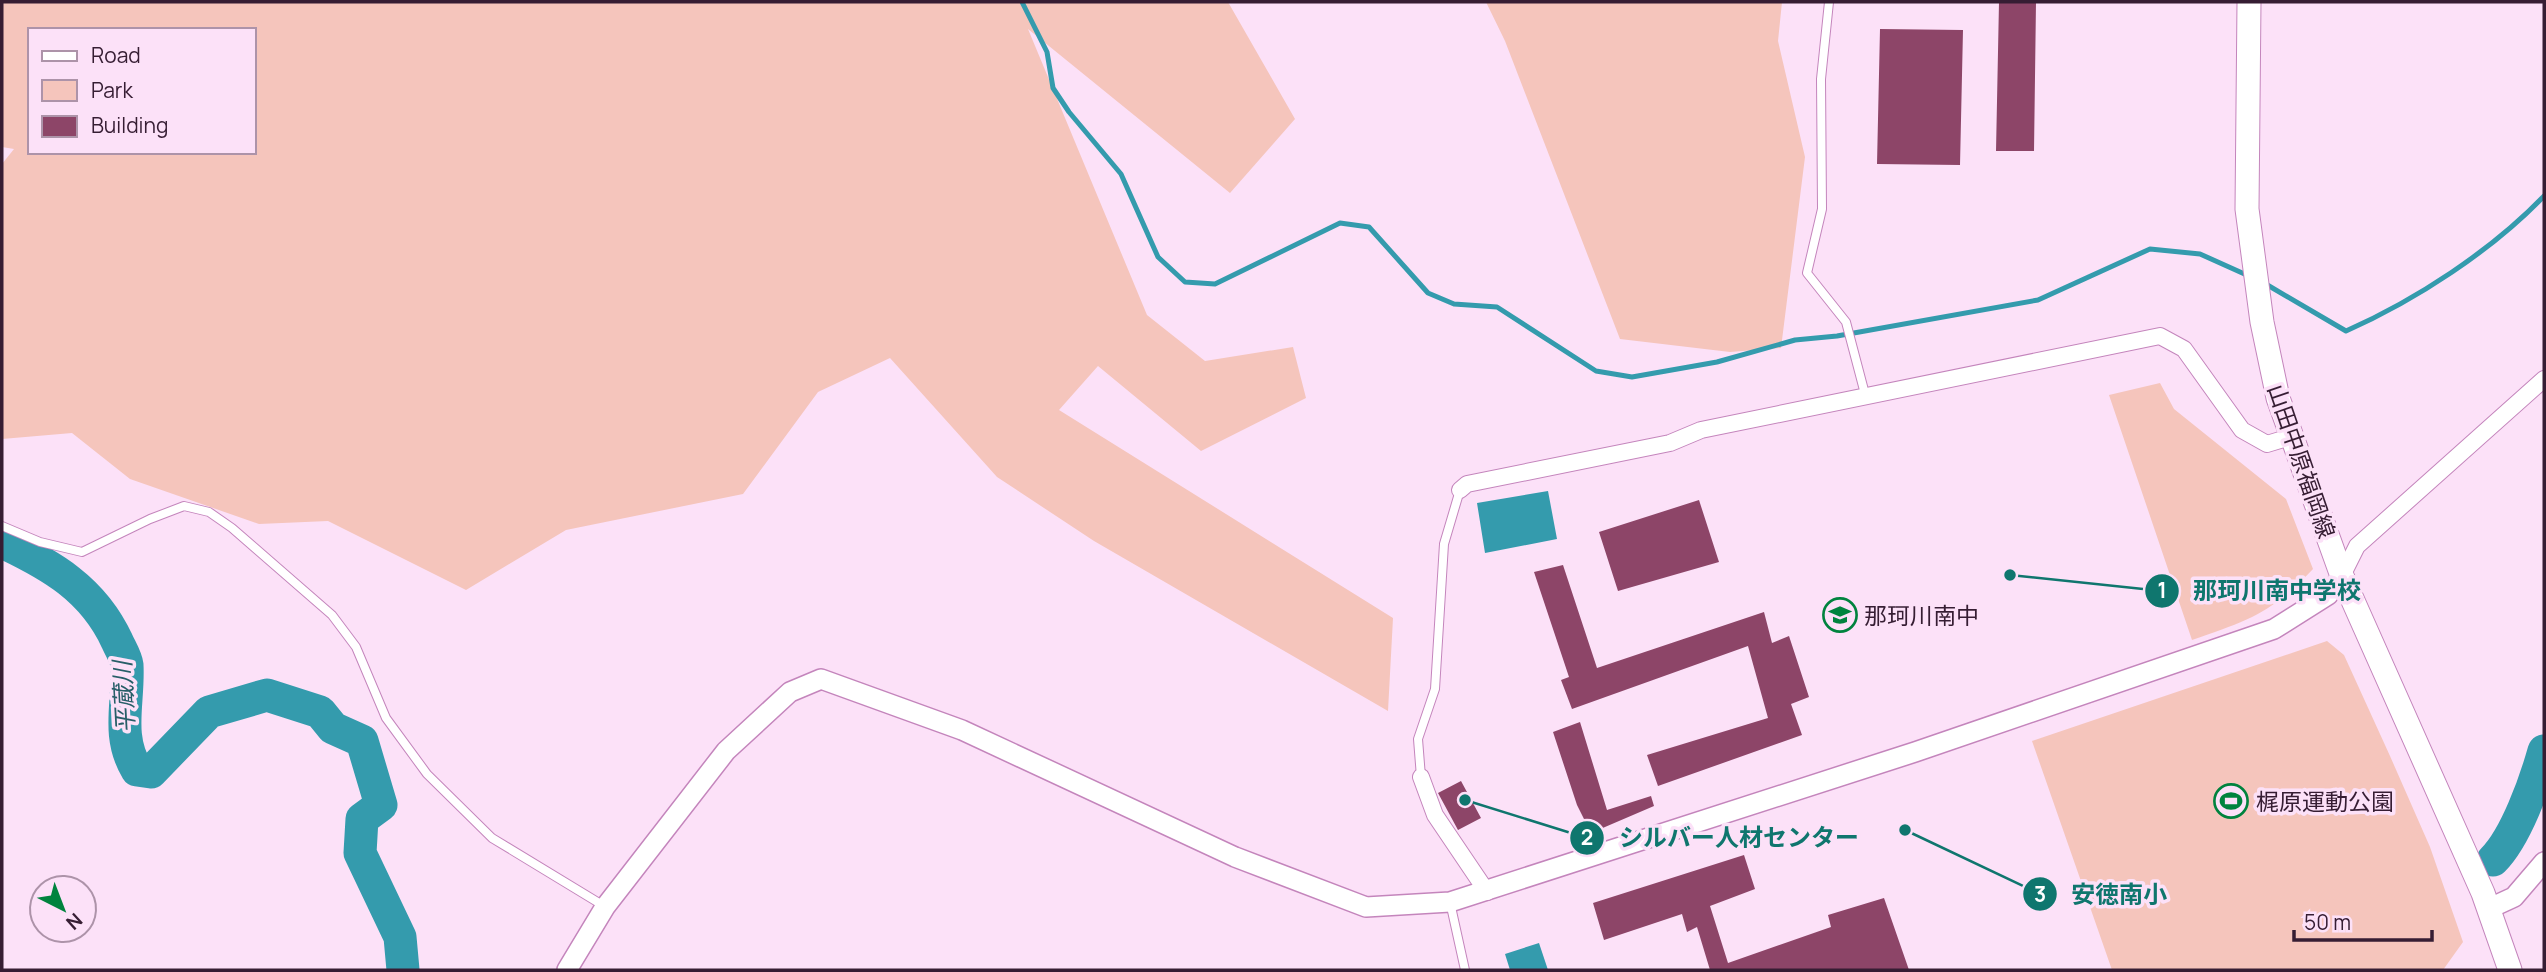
<svg xmlns="http://www.w3.org/2000/svg" width="2546" height="972" viewBox="0 0 2546 972" font-family="Manrope,'Noto Sans JP',sans-serif">
<rect width="100%" height="100%" fill="#fce1f8"/>
<path fill="#f5c5bc" fill-rule="evenodd" d="M2,2H1228L1295,119L1230,193L1028,29L1147,315L1205,361L1293,347L1306,398L1201,451L1098,366L1059,410L1393,618L1388,711L1094,541L997,477L890,358L818,392L743,494L566,530L466,590L328,521L259,524L130,479L72,433L2,439V164L14,149L2,147ZM30,30H254V152H30Z
M1486,2H1782L1778,41L1805,157L1781,348L1730,352L1620,339L1505,41Z
M2160,383L2174,409L2286,499L2313,569C2270,614 2249,620 2192,640L2109,395Z
M2327,641L2344,655L2390,756L2430,847L2463,942L2443,970H2112L2032,741Z"/>
<path fill="#349bad" d="M1548,491L1557,539L1485,553L1477,503Z
M1539,943L1548,970H1510L1505,954Z"/>
<g fill="none" stroke-linecap="round" stroke-linejoin="round">
<path stroke="#349bad" stroke-width="5" d="M1022,2L1047,52L1053,88L1069,112L1121,174L1158,257L1185,282L1215,284L1340,223L1369,227L1428,293L1454,304L1497,307L1596,371L1632,377L1717,362L1795,340L1837,336L2038,300L2150,249L2200,254L2249,276
M2264,283L2346,331C2416,300 2491,251 2544,196"/>
<path stroke="#349bad" stroke-width="33" d="M2,542C51,565 93,589 117,641C120,648 126,657 127,665C129,703 116,735 137,770L151,772L209,712L267,695L320,712L333,728L362,741L381,805L362,819L360,853L400,937L403,970
M2493,860C2516,837 2535,783 2544,751"/>
</g>
<path fill="#8d4568" d="M1999,2H2036L2034,151H1996Z
M1880,29L1963,30L1960,165L1877,164Z
M1699,500L1719,562L1618,591L1599,532Z
M1563,565L1597,668L1764,612L1772,643L1789,636L1809,697L1791,704L1802,735L1658,786L1647,755L1768,718L1748,646L1572,709L1561,680L1569,677L1534,572Z
M1580,722L1607,810L1651,796L1654,806L1591,833L1577,805L1553,732Z
M1461,781L1481,818L1458,830L1438,793Z
M1744,855L1755,889L1710,906L1728,963L1831,927L1828,915L1884,898L1909,970H1710L1697,927L1687,932L1682,914L1604,940L1593,903Z"/>
<g fill="none" stroke-linecap="round" stroke-linejoin="round">
<g stroke="#c485bc" stroke-width="10">
<path id="service" d="M1829,2L1821,79L1822,209L1807,273L1846,322L1865,394
M2,526L40,542L82,552L150,519L184,506L209,512L232,528L332,615L356,647L386,718L427,774L492,838L604,906
M1421,777L1418,739L1435,689L1444,544L1460,490
M1450,902L1465,970"/>
</g>
<g stroke="#c485bc" stroke-width="18">
<path id="minor" d="M1460,490L1467,484L1670,443L1701,430L2160,336L2184,349L2242,430L2267,444L2290,437
M2342,576L2357,546L2544,379
M1421,777L1435,815L1487,892"/>
</g>
<g stroke="#c485bc" stroke-width="22">
<path id="tertiary" d="M2488,909L2514,897L2544,862
M567,970L605,907L726,751L790,692L821,679L962,730L1235,857L1366,907L1450,902L1915,752L2274,629L2328,595L2342,576"/>
</g>
<g stroke="#c485bc" stroke-width="25">
<path id="secondary" d="M2249,2L2247,209L2262,322L2278,398L2342,576L2483,893L2510,970"/>
</g>
<use href="#service" stroke="#fff" stroke-width="8"/>
<use href="#minor" stroke="#fff" stroke-width="16"/>
<use href="#tertiary" stroke="#fff" stroke-width="19"/>
<use href="#secondary" stroke="#fff" stroke-width="23"/>
</g>
<defs>
<g id="school-ring" transform="scale(1.75)"><circle r="9.5" fill="#fce1f8" stroke="#00833e" stroke-width="1.5"/><path d="M0-5L7-2L0 1L-7-2ZM-4 1L0 2.5L4 1V4Q0 6-4 4Z" fill="#00833e"/></g>
<g id="stadium-ring" transform="scale(1.75)"><circle r="9.5" fill="#fce1f8" stroke="#00833e" stroke-width="1.5"/><path d="M0-5a6.5 5 0 1 0 0 10a6.5 5 0 1 0 0-10ZM-3.5-1.8h7v3.6h-7Z" fill="#00833e"/></g>
</defs>
<g fill-rule="evenodd">
<use href="#school-ring" x="1840" y="615"/>
<use href="#stadium-ring" x="2231" y="801"/>
</g>
<g text-anchor="middle" dominant-baseline="central" stroke-width="7" stroke-linejoin="round" paint-order="stroke">
<g font-size="23" fill="#361d33" stroke="#fce1f8">
<text transform="translate(2302 461) rotate(71)">山田中原福岡線</text>
</g>
<g font-size="23" fill="#361d33" stroke="#fce1f8" text-anchor="start">
<text x="1864" y="615">那珂川南中</text>
<text x="2256" y="801">梶原運動公園</text>
</g>
<g font-size="24" font-style="italic" fill="#275e68" stroke="#fce1f8">
<text transform="translate(123 697) rotate(-93)">平蔵川</text>
</g>
</g>
<path fill="none" stroke="#0f766e" stroke-width="2.5" d="M2010 575L2162 591M1465 800L1587 838M1905 830L2040 894"/>
<g fill="#0f766e" stroke="#fce1f8" stroke-width="2.5">
<circle cx="2010" cy="575" r="7"/>
<circle cx="1465" cy="800" r="7"/>
<circle cx="1905" cy="830" r="7"/>
<circle cx="2162" cy="591" r="18"/>
<circle cx="1587" cy="838" r="18"/>
<circle cx="2040" cy="894" r="18"/>
</g>
<g font-size="21" text-anchor="middle" font-weight="bold" fill="#fff">
<text x="2162" y="598">1</text>
<text x="1587" y="845">2</text>
<text x="2040" y="902">3</text>
</g>
<g font-size="24" text-anchor="middle" font-weight="bold" fill="#0f766e" stroke="#fce1f8" stroke-width="7" stroke-linejoin="round" paint-order="stroke">
<text x="2277" y="599">那珂川南中学校</text>
<text x="1739" y="846">シルバー人材センター</text>
<text x="2119" y="903">安徳南小</text>
</g>
<rect width="2546" height="972" fill="none" stroke="#361d33" stroke-width="7"/>
<rect x="28" y="28" width="228" height="126" fill="#fce1f8" stroke="#ad93a9" stroke-width="2"/>
<rect x="42" y="51" width="35" height="10" fill="#ffffff" stroke="#ad93a9" stroke-width="2"/>
<text x="91" y="63" font-size="21" fill="#361d33">Road</text>
<rect x="42" y="80" width="35" height="21" fill="#f5c5bc" stroke="#ad93a9" stroke-width="2"/>
<text x="91" y="98" font-size="21" fill="#361d33">Park</text>
<rect x="42" y="116" width="35" height="21" fill="#8d4568" stroke="#ad93a9" stroke-width="2"/>
<text x="91" y="133" font-size="21" fill="#361d33">Building</text>
<g transform="translate(63 909) rotate(138)"><circle r="33" fill="#fce1f8" stroke="#ad93a9" stroke-width="2"/>
<path d="M0-5L12 26L0 18L-12 26Z" fill="#00833e"/>
<text y="-10" font-size="19" font-weight="bold" text-anchor="middle" fill="#361d33">N</text>
</g>
<path d="M2294 930v10h138v-10" fill="none" stroke="#361d33" stroke-width="3.5"/>
<text x="2304" y="930" font-size="21" fill="#361d33" stroke="#fce1f8" stroke-width="5" paint-order="stroke">50 m</text>
</svg>
